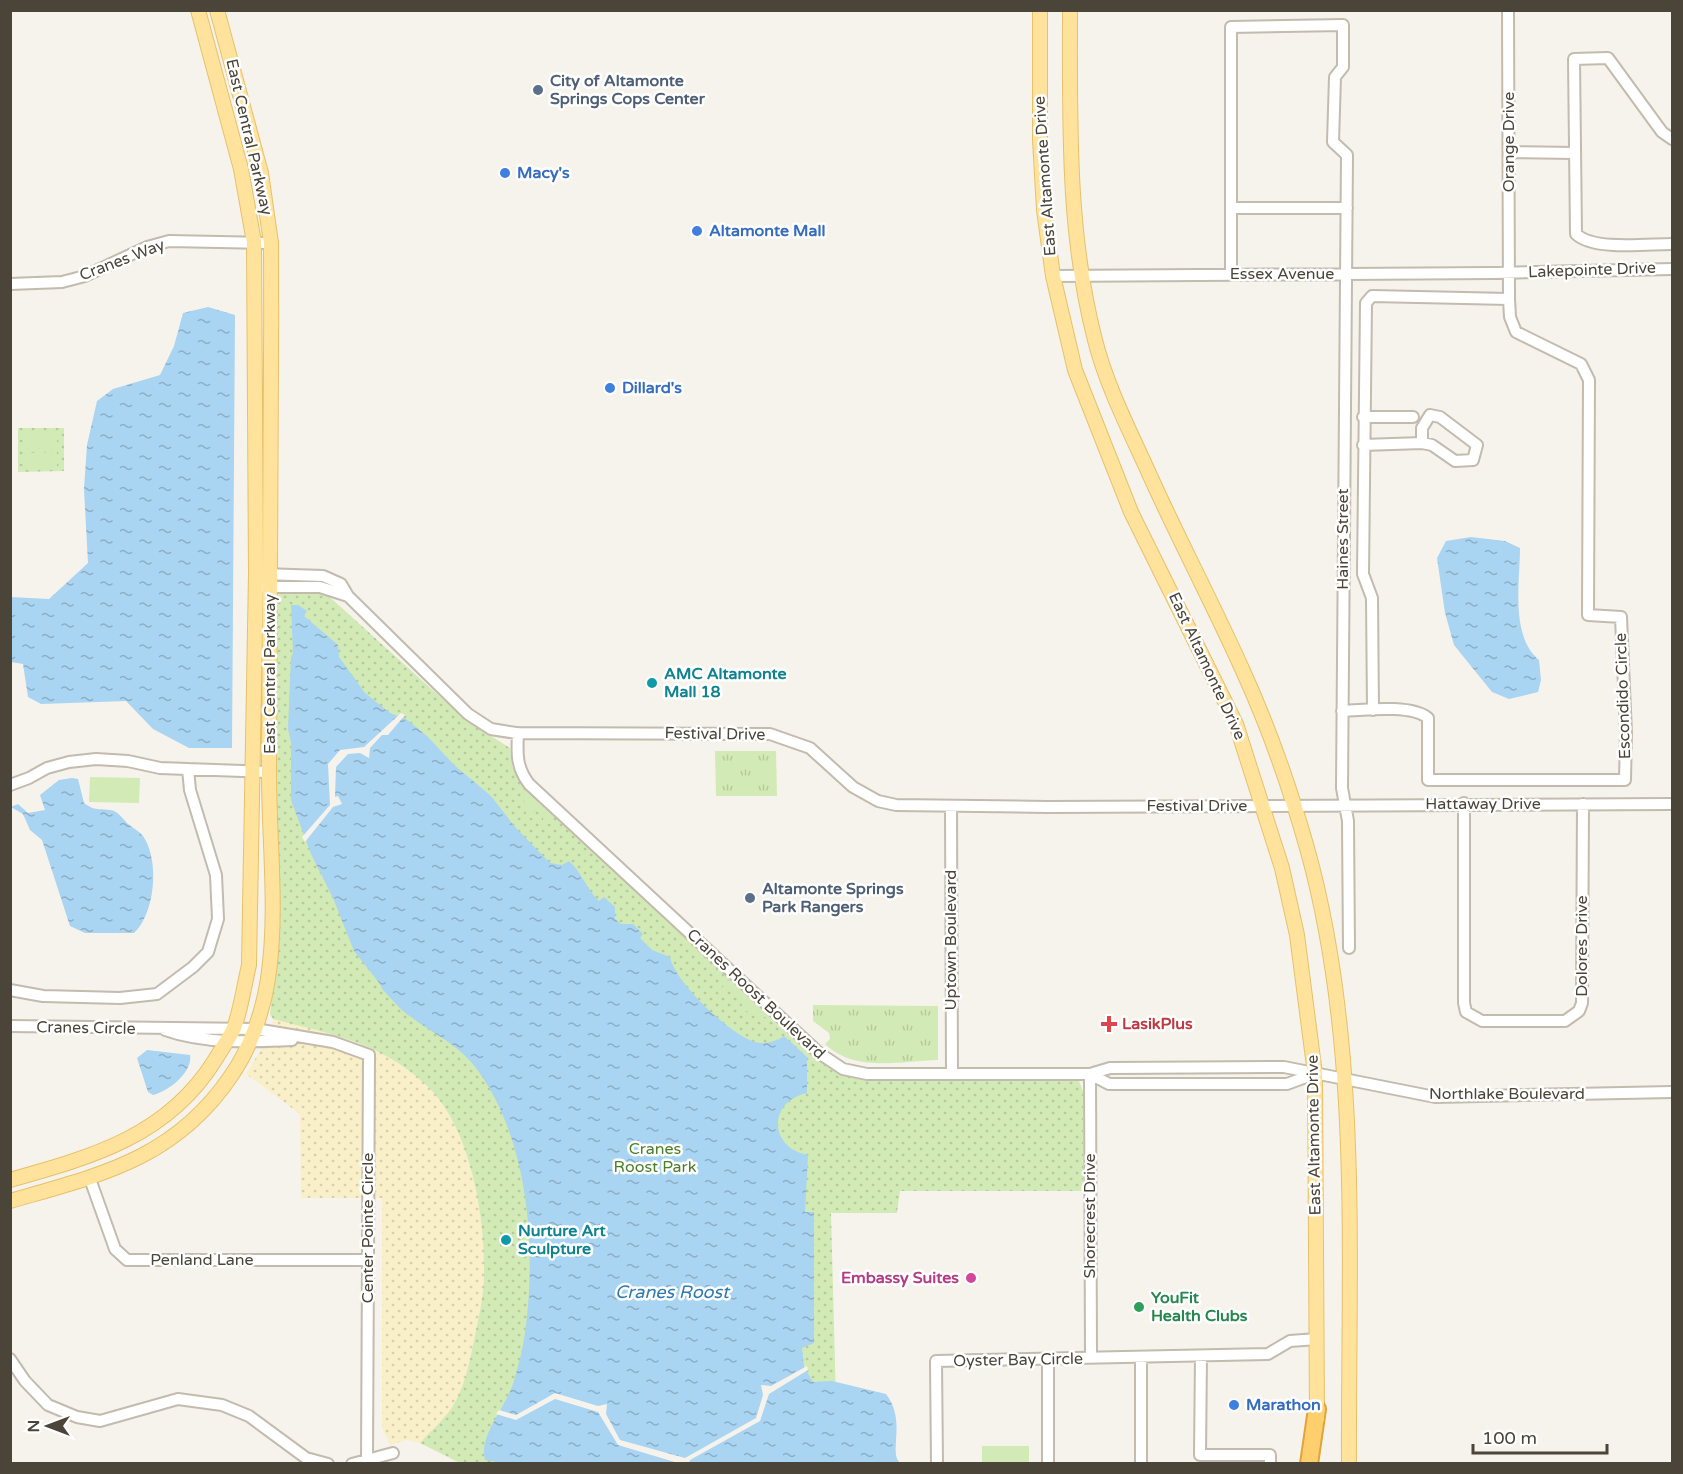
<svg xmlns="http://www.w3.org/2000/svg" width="1683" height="1474" viewBox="0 0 1683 1474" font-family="'Varela Round',sans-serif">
<defs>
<pattern id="grass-tufts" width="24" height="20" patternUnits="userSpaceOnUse" patternTransform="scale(1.5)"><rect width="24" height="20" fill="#d2eab5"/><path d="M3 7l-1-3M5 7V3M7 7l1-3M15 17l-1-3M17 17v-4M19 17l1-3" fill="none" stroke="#b6ca9c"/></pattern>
<pattern id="sand-dots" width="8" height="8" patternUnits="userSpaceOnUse" patternTransform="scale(1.5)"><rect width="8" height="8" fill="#f9efc9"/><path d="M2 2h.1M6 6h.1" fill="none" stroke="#d7cead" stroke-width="1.8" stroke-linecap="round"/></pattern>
<pattern id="park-dots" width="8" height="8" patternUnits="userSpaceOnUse" patternTransform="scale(1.5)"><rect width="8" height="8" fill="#d2eab5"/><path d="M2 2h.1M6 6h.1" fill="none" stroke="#b6ca9c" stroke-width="1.8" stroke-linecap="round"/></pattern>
<pattern id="water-ripples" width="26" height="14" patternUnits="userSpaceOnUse" patternTransform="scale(1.5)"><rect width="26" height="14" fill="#a9d4f2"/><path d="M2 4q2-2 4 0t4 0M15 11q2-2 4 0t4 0" fill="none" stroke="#8caec5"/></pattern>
</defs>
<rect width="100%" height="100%" fill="#f6f3ec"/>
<path fill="url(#grass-tufts)" d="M715,751H776L777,796H716Z
M813,1005L938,1006V1060C900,1061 855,1073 825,1044L830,1039L829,1033L813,1021Z"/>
<path fill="url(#sand-dots)" d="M273,1019C331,1034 381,1042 426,1085C470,1125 485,1215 484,1272C484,1297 478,1321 473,1345C469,1366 463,1391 451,1409C442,1421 430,1432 420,1443L406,1440L390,1445L382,1428V1198H301L300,1114L246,1074L262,1048L269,1045Z"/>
<path fill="url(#park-dots)" d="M18,428H64V471L18,472Z
M287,588L323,591L467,721L510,748L512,766L522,785L829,1067L845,1074L1078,1079L1083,1091V1191H900L897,1213H831L836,1401L734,1463H460L420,1443C430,1432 442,1421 451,1409C463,1391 469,1366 473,1345C478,1321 484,1297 484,1272C485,1215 470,1125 426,1085C381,1042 330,1034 273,1019L270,1014L276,963L277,596Z"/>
<path fill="#d2eab5" d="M25,433H57V448H25Z
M57,452V467H25V453Z
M90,777L140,778L139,803L89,802Z
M526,790L552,815L540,827L538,822L543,820L544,814L536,809L532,814L533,819L526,814L523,791Z
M730,979L773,1019V1020L740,1009L743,1003L735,996L733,988L717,993Z
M982,1446H1029V1463H982Z"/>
<path fill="url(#water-ripples)" d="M208,307L235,315L232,748H189L153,729L126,701L41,704L28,697L23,664L11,662L10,597L49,599L88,563L84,489L87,445L97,401L113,389L160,375L174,346L183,313Z
M1471,537L1505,541L1520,548C1520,582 1510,636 1539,660L1541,680L1538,692L1509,699L1492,692L1454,645L1445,613L1437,558L1446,541Z
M291,605H298L307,611L304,616L338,645L339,657L365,693L390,713L406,719L427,736L454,765L491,796L515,827L550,863L562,865L569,861C582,872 586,889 599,901L604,897L615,907V919L621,924H633L643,934L640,938L652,950L670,957C674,982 738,1044 762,1043C770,1043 779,1040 784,1036L807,1057V1093C768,1101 768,1148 808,1155L805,1212H814V1343L802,1348L804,1367L813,1382L832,1381L886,1394C907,1421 888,1452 900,1463L509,1464L485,1460C478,1434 509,1405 515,1377C519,1363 523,1348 525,1333C537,1248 529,1133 472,1063C454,1042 432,1033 411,1017C400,1010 391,998 382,989L380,984L354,951L333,898L311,854L291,800V742L288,729L291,657L293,653Z
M72,778L78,779L84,803C97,813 101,807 114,811C119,813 124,820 128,824C133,828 139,831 143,836C160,860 155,914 134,933H85L70,926L42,840L30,830L23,814L11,807L18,804L28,813L45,810L40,795L59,780Z
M147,1050L190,1055C193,1072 169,1091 153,1095L148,1092L137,1058Z"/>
<path fill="#f6f3ec" d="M401,713L405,715L388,735H382L370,748L369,758L360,753L348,754L336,767L335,797L338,796L342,804L333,807L305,842L302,837L330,805L328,764L340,750L364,747Z
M807,1366L808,1370L769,1394L760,1421L690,1460L689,1463H678L618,1445L598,1412L555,1399L516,1420L496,1414L499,1410L516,1415L555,1393L598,1406L607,1404L606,1414L620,1440L685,1458L756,1418L763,1395L761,1385L771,1386Z"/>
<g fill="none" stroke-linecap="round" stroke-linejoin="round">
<g stroke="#c2bbae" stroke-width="14">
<path id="minor" d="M1508,10L1509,299
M1672,139L1662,132L1608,58L1574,59L1576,234C1594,251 1647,244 1672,244
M1509,152L1575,153
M1231,208H1347
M1231,274V27L1343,25V67L1335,77L1333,142L1347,155L1342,788L1348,821L1349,948
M1053,276L1494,273L1672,269
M10,284L62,282L85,276L147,247L169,241L271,243
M1363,417H1413
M1363,445L1422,443L1432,445L1455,461L1473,460L1477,445L1440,417L1430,415L1422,428V443
M263,574L323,576L341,584L348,596L468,714L491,729L516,733L770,734L810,748L853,787L878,801L896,805L1047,807L1672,804
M256,587H320L348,596
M1342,711C1364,710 1411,704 1428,718V780H1625L1626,733L1621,617L1588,615L1589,380L1581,364L1516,332L1510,317L1509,299L1372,296L1366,303L1363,574L1372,598L1373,710
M518,733C517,753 516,767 529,784L819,1053L843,1069L867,1074H1090L1110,1068L1284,1067L1435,1097L1672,1092
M10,785L29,778L47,768L69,762L96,759L128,761L160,768L269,772
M1464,803V1003L1466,1012L1482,1021H1565L1579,1011L1582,1003L1583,804
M951,807L952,1074
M10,990L43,996L120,998L157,994L193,967L208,952L218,919L216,875L190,790L188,769
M10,1026L255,1029L333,1042L369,1055L367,1461
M165,1030C204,1044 251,1042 292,1040
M1090,1074L1091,1358
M1090,1074L1109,1084H1287L1314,1074
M90,1179L115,1249L127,1260H368
M1201,1356L1200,1455H1270V1464
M10,1359L25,1381L48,1405L77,1417L100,1421L178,1399L222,1405L249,1416L306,1458L328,1464
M1048,1359V1464
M352,1464L393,1453
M937,1464L936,1361L1268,1354L1290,1341L1317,1339
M1141,1464V1357"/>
</g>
<g stroke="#e6c16a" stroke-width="16">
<path id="major" d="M1040,10V140L1044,210L1053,276L1075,370L1131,512L1236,724L1282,868L1297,935L1315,1074L1317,1418
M1070,10C1070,121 1067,232 1095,340C1107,388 1132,435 1152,480C1181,544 1214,606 1243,671C1269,728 1290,788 1307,848C1362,1044 1348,1261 1349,1464
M10,1180C92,1157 168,1136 215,1060C221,1050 229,1039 234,1028C241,1009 244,986 249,965L256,574L254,242L241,169L198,10
M10,1201C100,1175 175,1159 231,1076C250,1049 263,1012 268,979C278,912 269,842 269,774C269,597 272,420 271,243L261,173L217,10"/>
</g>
<g stroke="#e0a43c" stroke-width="20">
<path id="highway" d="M1309,1464L1317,1409"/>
</g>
<use href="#minor" stroke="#fff" stroke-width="10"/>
<use href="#major" stroke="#ffe39c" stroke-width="14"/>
<use href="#highway" stroke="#ffcf6e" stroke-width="16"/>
</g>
<g fill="#5c6f8a" stroke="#fff" stroke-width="2">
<circle cx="538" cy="90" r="6"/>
<circle cx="750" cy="898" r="6"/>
</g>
<g fill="#3f7fe0" stroke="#fff" stroke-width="2">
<circle cx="505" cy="173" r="6"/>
<circle cx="697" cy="231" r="6"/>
<circle cx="610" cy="388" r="6"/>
<circle cx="1234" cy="1405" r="6"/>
</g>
<g fill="#0f9aa8" stroke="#fff" stroke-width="2">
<circle cx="652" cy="683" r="6"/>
<circle cx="506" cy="1240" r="6"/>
</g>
<path fill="#e0444e" stroke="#fff" stroke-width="2" d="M1106 1015h6v6h6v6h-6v6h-6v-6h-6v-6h6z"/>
<circle fill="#d1479c" stroke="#fff" stroke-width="2" cx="971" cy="1278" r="6"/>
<circle fill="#2e9e5b" stroke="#fff" stroke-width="2" cx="1139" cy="1307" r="6"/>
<g text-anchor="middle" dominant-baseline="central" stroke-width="5" stroke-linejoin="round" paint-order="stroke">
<g font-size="16" font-weight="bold" fill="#4e5e75" stroke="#fff" text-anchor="start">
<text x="550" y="81">City of Altamonte<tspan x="550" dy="18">Springs Cops Center</tspan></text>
<text x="762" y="889">Altamonte Springs<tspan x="762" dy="18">Park Rangers</tspan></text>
</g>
<g font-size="16" fill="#4b4439" stroke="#fff">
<text transform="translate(249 137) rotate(77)">East Central Parkway</text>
<text transform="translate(1509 142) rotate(-90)">Orange Drive</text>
<text transform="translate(1045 176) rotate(-94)">East Altamonte Drive</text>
<text transform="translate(122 260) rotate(-21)">Cranes Way</text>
<text transform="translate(1592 270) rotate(-2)">Lakepointe Drive</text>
<text x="1282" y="274">Essex Avenue</text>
<text transform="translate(1343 539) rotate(-90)">Haines Street</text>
<text transform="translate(1207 666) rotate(65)">East Altamonte Drive</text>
<text transform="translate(270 674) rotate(-90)">East Central Parkway</text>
<text transform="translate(1623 696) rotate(-92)">Escondido Circle</text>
<text transform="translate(715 734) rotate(1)">Festival Drive</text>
<text x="1483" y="804">Hattaway Drive</text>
<text x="1197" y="806">Festival Drive</text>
<text transform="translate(951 940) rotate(-90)">Uptown Boulevard</text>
<text transform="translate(1582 946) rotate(-90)">Dolores Drive</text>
<text transform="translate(756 994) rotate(43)">Cranes Roost Boulevard</text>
<text transform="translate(86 1028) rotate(1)">Cranes Circle</text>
<text x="1507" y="1094">Northlake Boulevard</text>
<text transform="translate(1314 1135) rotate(-91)">East Altamonte Drive</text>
<text transform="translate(1090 1216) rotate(-90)">Shorecrest Drive</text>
<text transform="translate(368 1228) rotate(-90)">Center Pointe Circle</text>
<text x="202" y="1260">Penland Lane</text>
<text transform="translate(1018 1360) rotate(-1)">Oyster Bay Circle</text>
</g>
<g font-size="16" font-weight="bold" fill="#366cbe" stroke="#fff" text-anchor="start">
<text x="517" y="173">Macy's</text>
<text x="709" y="231">Altamonte Mall</text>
<text x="622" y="388">Dillard's</text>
<text x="1246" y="1405">Marathon</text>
</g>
<g font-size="16" font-weight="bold" fill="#0d838f" stroke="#fff" text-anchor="start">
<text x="664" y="674">AMC Altamonte<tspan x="664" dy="18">Mall 18</tspan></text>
<text x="518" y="1231">Nurture Art<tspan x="518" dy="18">Sculpture</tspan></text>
</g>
<g font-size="16" font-weight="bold" fill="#be3a42" stroke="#fff" text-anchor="start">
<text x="1122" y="1024">LasikPlus</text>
</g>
<g font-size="16" fill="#4a7f2a" stroke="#fff">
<text x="655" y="1149">Cranes<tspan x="655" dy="18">Roost Park</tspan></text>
</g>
<g font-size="16" font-weight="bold" fill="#b23c85" stroke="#fff" text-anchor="end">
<text x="959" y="1278">Embassy Suites</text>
</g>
<g font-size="16" font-weight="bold" fill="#27864d" stroke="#fff" text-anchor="start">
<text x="1151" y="1298">YouFit<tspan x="1151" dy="18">Health Clubs</tspan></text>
</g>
<g font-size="18" font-style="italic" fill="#2e7ab2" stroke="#fff">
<text x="672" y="1292">Cranes Roost</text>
</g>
</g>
<rect width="1683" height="1474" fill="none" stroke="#4b4439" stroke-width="24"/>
<g transform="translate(48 1426) rotate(270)" stroke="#ffffff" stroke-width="4.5" paint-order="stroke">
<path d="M0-4.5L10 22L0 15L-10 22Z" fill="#4b4439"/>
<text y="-9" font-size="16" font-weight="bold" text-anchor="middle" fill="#4b4439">N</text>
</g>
<path d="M1473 1444v9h134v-9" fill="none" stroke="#4b4439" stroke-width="3"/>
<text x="1482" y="1444" font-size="18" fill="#4b4439" stroke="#ffffff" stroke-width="4.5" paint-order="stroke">100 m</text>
</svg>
